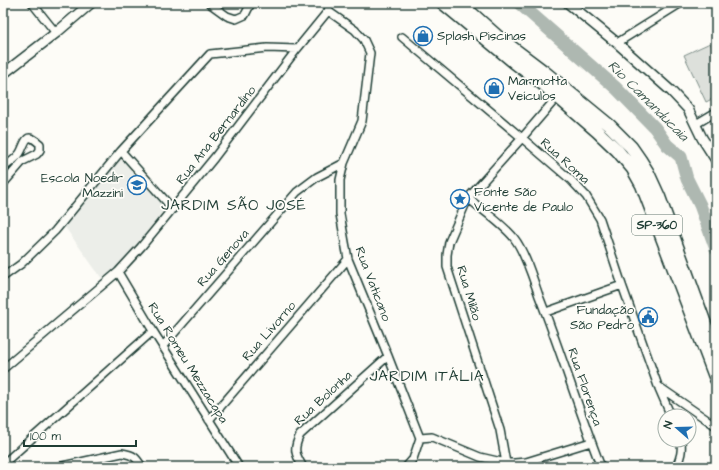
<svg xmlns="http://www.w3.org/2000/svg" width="719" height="470" viewBox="0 0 719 470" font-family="'Architects Daughter',sans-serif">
<rect width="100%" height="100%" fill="#fdfcf7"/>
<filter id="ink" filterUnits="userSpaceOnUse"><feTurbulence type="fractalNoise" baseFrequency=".025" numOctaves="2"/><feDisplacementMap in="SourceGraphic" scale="8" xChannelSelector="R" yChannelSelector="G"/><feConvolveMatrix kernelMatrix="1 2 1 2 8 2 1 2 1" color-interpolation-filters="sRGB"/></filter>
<g filter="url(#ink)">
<path fill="#eceee9" d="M121,151L173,209L105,283L62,223Z"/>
<path fill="#dde0db" stroke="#7e8e88" d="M710,43L716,55V97L706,102L684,55Z"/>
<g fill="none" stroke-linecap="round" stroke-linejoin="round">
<path stroke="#aeb8b1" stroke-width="13" d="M519,3L616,88L655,128L667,145L681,157L687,179L700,205L716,249"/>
<g stroke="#1f3d34" stroke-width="10">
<path id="minor" d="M32,3L56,33
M209,3L227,16L236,19L245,15L251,3
M328,11L355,30L364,40L370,53L362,121L344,163L340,180V214L348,259L388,356L420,438
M402,37L522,138L571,180L586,196L600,219L622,285L658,386L671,416
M617,43L681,3
M696,124L716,112
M121,151L173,209
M3,168C8,164 16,159 20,153C26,143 25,130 40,144V150L37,154L23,161L3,184
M468,198C482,210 503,224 514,238C525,252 533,279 539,296C561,352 579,411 601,467
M118,272L153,331L239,467
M3,277L21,264L55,231L121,151L210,54L267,48L297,49
M546,312L622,285
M163,346L297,192L317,177L344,163
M3,369L118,272L141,247L214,158L297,49L328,11L330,3
M658,386L716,426
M209,420L348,259
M420,438L432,437L480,457L506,463H515L526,462L591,442
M3,464L153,331
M58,467L122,453C134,455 136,457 142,467
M303,467C295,454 293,449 300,435L388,356
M406,467L413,459L420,438
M505,467L506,463L500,430L447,267V255L449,242L468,198L522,138L559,95
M676,467C681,457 682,451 681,440"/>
</g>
<g stroke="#1f3d34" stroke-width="12">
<path id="tertiary" d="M568,3L617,43L671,91L688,109L702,138L716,160
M3,74L56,33L91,3"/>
</g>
<g stroke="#1f3d34" stroke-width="15">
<path id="primary" d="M443,3L514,62L543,84L597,131L617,150L633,169L642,185L716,379
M460,3L498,37L543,71L610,126L631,147L640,160L648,173L659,197L716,354"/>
</g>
<use href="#minor" stroke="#fdfcf7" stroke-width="7"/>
<use href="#tertiary" stroke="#fdfcf7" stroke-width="9"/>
<use href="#primary" stroke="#fdfcf7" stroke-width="12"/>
</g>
</g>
<defs>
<g id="shop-ring" transform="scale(1)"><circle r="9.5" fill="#fdfcf7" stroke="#1f6fb2" stroke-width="1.5"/><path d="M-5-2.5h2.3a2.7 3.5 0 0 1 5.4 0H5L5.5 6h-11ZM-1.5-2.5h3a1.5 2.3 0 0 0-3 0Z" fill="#1f6fb2"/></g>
<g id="school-ring" transform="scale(1)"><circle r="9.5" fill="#fdfcf7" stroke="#1f6fb2" stroke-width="1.5"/><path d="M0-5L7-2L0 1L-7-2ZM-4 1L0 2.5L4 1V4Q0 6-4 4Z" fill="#1f6fb2"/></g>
<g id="sight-ring" transform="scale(1)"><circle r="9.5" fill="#fdfcf7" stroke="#1f6fb2" stroke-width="1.5"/><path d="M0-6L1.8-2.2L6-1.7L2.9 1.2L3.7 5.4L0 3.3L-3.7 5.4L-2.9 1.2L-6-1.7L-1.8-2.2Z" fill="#1f6fb2"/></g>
<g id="civic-ring" transform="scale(1)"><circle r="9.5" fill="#fdfcf7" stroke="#1f6fb2" stroke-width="1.5"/><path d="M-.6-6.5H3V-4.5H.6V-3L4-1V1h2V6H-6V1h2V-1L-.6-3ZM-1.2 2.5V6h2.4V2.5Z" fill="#1f6fb2"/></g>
</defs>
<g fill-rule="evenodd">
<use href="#shop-ring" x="423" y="36"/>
<use href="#shop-ring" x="494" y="88"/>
<use href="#school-ring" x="137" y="185"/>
<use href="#sight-ring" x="460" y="199"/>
<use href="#civic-ring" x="648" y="317"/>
</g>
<g text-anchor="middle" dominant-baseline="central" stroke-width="3.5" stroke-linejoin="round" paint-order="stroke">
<rect fill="#fdfcf7" stroke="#62766e" stroke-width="1" x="632" y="215" width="50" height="20" rx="3"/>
<g font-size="12" font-weight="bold" fill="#1f3d34">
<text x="657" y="225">SP-360</text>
</g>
<g font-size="13" fill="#1f3d34" stroke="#fdfcf7" text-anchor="start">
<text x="437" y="36">Splash Piscinas</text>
<text x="508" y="81">Marmotta<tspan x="508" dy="15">Veículos</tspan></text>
<text x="123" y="178" text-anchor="end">Escola Noedir<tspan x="123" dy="15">Mazzini</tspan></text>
<text x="474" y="192">Fonte São<tspan x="474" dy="15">Vicente de Paulo</tspan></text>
<text x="634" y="310" text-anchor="end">Fundação<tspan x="634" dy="15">São Pedro</tspan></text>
</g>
<g font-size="13" fill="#1f3d34" stroke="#fdfcf7">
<text transform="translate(216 135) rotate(-52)">Rua Ana Bernardino</text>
<text transform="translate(565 161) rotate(42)">Rua Roma</text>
<text transform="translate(223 258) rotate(-49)">Rua Genova</text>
<text transform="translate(373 284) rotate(69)">Rua Vaticano</text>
<text transform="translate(469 293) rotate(73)">Rua Milão</text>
<text transform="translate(269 331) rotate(-49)">Rua Livorno</text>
<text transform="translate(188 363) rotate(58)">Rua Romeu Mezzacapa</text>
<text transform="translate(585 387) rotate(71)">Rua Florença</text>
<text transform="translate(323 398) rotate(-43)">Rua Bolonha</text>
</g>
<g font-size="14" font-style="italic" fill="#435c53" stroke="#fdfcf7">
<text transform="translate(648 101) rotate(45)">Rio Camanducaia</text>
</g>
<g font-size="15" letter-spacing="1" fill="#1f3d34" stroke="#fdfcf7">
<text x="234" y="205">JARDIM SÃO JOSÉ</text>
<text x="427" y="376">JARDIM ITÁLIA</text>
</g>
</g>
<rect width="719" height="470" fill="none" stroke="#fdfcf7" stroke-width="16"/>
<rect x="8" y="8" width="703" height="454" fill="none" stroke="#1f3d34" stroke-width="1.5" filter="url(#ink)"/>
<g transform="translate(677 428) rotate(290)"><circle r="19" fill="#fdfcf7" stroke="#a4b0a9"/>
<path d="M0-3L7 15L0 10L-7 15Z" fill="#1f6fb2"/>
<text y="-6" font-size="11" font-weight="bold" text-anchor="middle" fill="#1f3d34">N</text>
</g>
<path d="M24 440v6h112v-6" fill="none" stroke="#1f3d34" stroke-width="2"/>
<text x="30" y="440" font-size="12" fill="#1f3d34" stroke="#fdfcf7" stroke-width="3" paint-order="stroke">100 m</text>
</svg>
